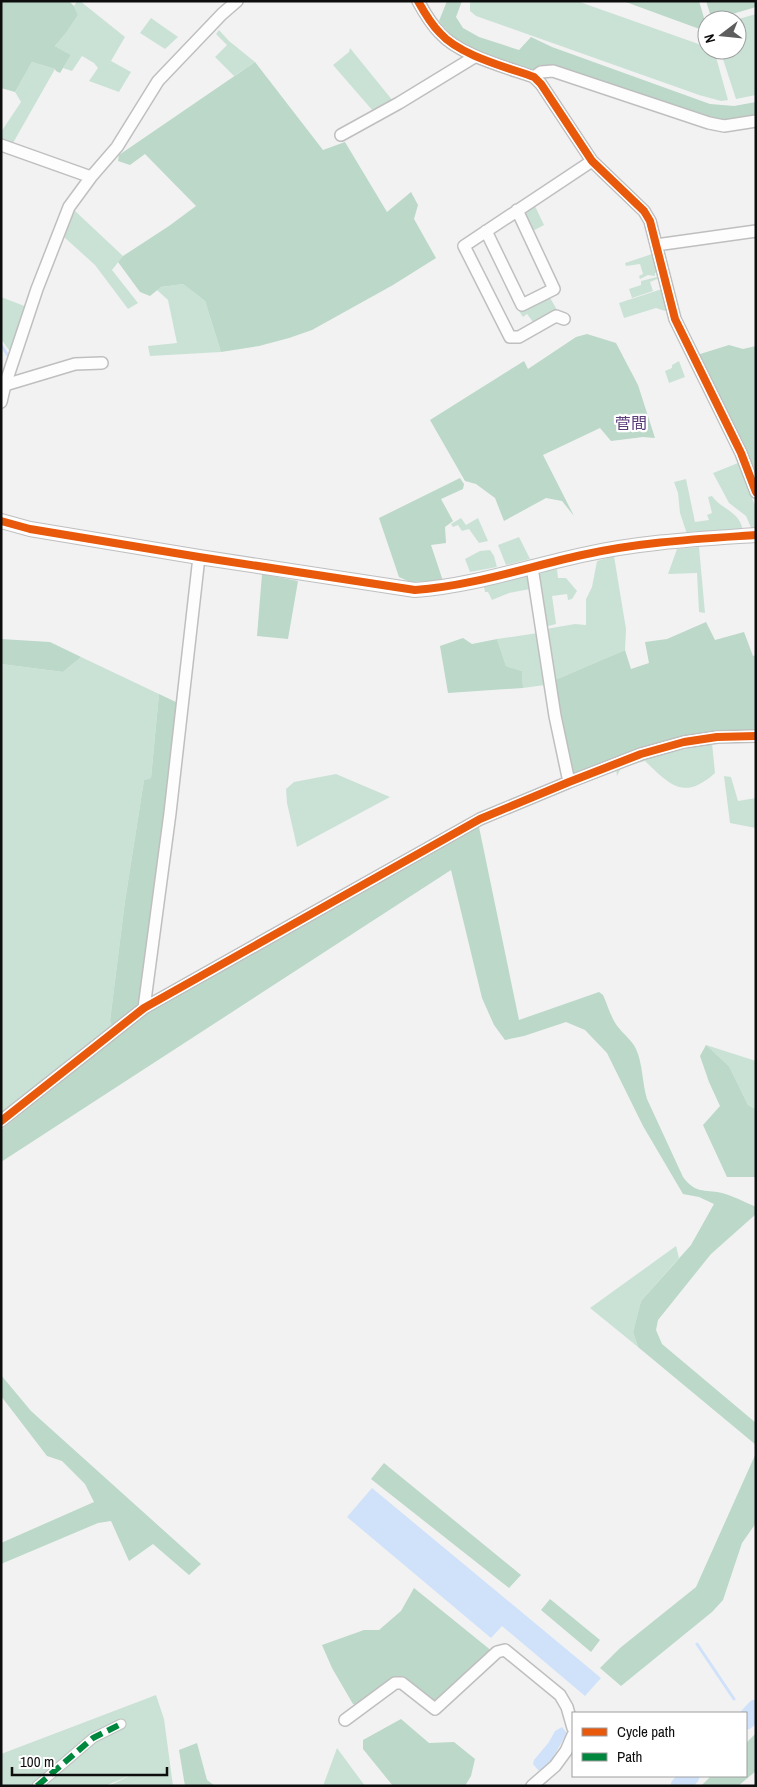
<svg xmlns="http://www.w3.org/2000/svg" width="757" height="1787" viewBox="0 0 757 1787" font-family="'Archivo Narrow','Noto Sans JP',sans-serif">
<rect width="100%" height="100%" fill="#f2f2f3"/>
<path fill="#cae2d5" d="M77,1H80L125,37L111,61L131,72L119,92L89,81L98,68L94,63L82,56L72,71L63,68L71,55L55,46L66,33L78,15L74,6Z
M470,1H577L707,47V50H714L728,100L721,101L699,95L476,16L470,11Z
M756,14V95L736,99L720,50H737V20H735Z
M151,18L178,37L165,49L140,33Z
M219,30L229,41L255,62L234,76L215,57L227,45L216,34Z
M350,48L393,101L373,111L333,65L349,52Z
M32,62L55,69L13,143L1,138V132L21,102L15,92Z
M534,204L544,225L531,232L524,211Z
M74,210L123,256L112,270L138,303L128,309L95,265L64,237Z
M652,254L658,272L655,273V276L648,275L640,279L639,276L643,274L640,264L626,266L625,263Z
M657,277V279L650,282L653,291L632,298L629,289L641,285V281Z
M183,284L205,301L221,352L150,356L148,346L177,343L168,300L157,290L161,287Z
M662,289L668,309L665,311L656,308L624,318L619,303Z
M549,296L557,310L533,322L527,314L523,317L519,311Z
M1,297L27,307L11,353L1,339Z
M679,361L685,377L669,383L665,371L672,368V365Z
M738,463L756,508V529L752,530L746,516L729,503L713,473Z
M686,479L695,522L709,520L707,515L712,513L708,497L712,496C722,510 740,511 743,531L687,534L680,513L678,493L674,482Z
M461,518L466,525L478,518L488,541L479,543L469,529L462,531L458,525L453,527L451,524Z
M519,537L530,559L506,565L498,545Z
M699,547L705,613L699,612L697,573L668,574L677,549Z
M490,550L494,556L497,567L470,572L465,559L480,551Z
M614,556L626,629L625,650L555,680L546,629L575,624L586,625V599L592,587L597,561Z
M557,569L558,578H566L577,591L572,599L568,600L567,594L552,596L556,624L545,627L539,576L541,572Z
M526,576L529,577L530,589L509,593L492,600L488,592H485L484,587Z
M538,633L545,685L523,688L522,671L506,666L497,639Z
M81,657L159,694L151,778L144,780L125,901L110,1021L112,1026L1,1114V664L63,672Z
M712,743L715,773C684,801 670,785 645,761L621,768L617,776L616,769L622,766L664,754Z
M336,774L390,797L297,847L287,803L286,789L294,782Z
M724,776L731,777L738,801L756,798V828L730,823Z
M706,1045L756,1061V1109L748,1105L729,1066Z
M676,1246L679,1258L641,1301L633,1332L638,1347L590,1308Z
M156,1695L164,1719L173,1786H109L131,1775L105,1786H1V1754Z
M337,1748L365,1786H323Z"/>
<path fill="#bbd8c9" d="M1,1H69L74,6L78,15L66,33L55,46L71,55L60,73L56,71L55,69L32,62L15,92L1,88Z
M447,1H462L456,17L463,28L479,37L519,50L531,37L552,47L710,104L734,106L756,102V115L736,119H718L553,65L530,70L507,63L467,46L454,39L439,21Z
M623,1H699L707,28L705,31Z
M706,1H756V7L712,20Z
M255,62L323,150L345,142L387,212L411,192L418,205L414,219L436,258L393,285L312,330L289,338L259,346L221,352L205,301L183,284L161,287L150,296L140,292L118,262L123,256L169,226L196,206L145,154L130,165L118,161L119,155Z
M587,334L616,343L638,385L655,438L643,437L611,441L600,428L543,455L574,516L562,501L546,498L504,521L495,498L476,484L465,481L430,420L524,361L528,369L576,337Z
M729,345L743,349L756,346V476L697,355Z
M460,478L464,484L463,489L441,499L453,521L445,527L446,543L431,545L443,581L410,582L399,577L379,518Z
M262,574L298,581L288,639L257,636Z
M706,622L715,640L744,632L753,656L756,655V731L719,732L573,775L555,680L625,650L631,669L649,663L645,642L667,639Z
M463,638L472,644L497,639L506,666L522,671L523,688L448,693L440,646Z
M1,639L50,642L81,657L63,672L1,664Z
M159,694L178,703L140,1004L112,1026L110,1021L125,901L144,780L151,778Z
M476,826L479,827L519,1020L599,992L603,995C608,1006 611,1018 618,1027C624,1035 632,1040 636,1049C643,1064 642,1083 647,1099L683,1177C696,1194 703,1189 722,1193C733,1196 745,1202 756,1207V1214L711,1254L658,1320L656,1330L662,1344L756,1423V1445L638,1347L633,1332L641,1301L691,1245L714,1204L699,1197L683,1194L643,1126L607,1053L585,1030L566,1022L524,1036L505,1040L494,1025L482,998L451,870L1,1162V1130L147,1013Z
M706,1045L729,1066L748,1105L756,1109V1177H727L703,1125L720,1106L709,1082L700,1056Z
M1,1375L31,1411L201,1564L189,1575L153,1544L129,1561L111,1521L98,1523L1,1564V1543L94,1502L85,1484L62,1461L47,1456L1,1396Z
M756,1453V1523L742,1543L723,1600L712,1612L621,1686L600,1668L620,1648L696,1587Z
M384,1463L521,1575L509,1588L371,1479Z
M414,1588L493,1652L437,1701L433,1702L402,1676L395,1678L358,1705L353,1704L332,1668L322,1645L364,1630H379L401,1611Z
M550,1599L600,1640L591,1652L541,1610Z
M401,1719L429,1743L454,1742L475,1759L471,1776L465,1786H393L363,1749V1740Z
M756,1733V1771L738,1786H701L711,1776H746V1743Z
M197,1743L207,1780L215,1786H185L179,1750Z"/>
<path fill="#d0e1fa" d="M372,1488L601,1678L585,1696L502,1626L491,1638L347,1517Z
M562,1727L567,1733L548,1766L544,1770H538L533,1764L534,1760L549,1742L555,1731Z"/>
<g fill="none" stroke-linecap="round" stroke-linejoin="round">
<path stroke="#d0e1fa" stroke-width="3" d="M1,345L9,357
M697,1644L734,1699"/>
<path stroke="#d0e1fa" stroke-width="19" d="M746,1720L756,1709
M680,1786L690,1776"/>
<g stroke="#bfbfc0" stroke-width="11">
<path id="pedestrian" d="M37,1786L93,1738L121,1724"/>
</g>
<g stroke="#bfbfc0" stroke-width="14">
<path id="minor" d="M418,1C424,12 431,24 440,33C459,55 506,67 534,77L541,84L592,161L644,211L650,221L675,319L741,453L756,492
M534,77L541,72L553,71L709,123L724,126L756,121
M341,135L399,103L476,56
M1,145L91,177
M486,231L522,305L554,289L517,210
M656,245L756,231
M564,319L556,316L519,337H510L464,246L592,161
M5,385L75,364L102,363
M1,402L5,385L37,289L69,207L91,177L117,147L158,81L222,14L237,1
M532,567L555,716L569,782
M144,1008L170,813L199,557
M1,1121L144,1008L480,819L569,782L641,754L684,742L717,737L756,736
M345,1720L395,1683H402L435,1709L497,1652L505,1650L560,1695L567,1707L573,1728
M532,1786L555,1766L566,1751L573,1735"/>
</g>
<g stroke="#bfbfc0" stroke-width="16">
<path id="tertiary" d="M1,521L30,529L199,557L415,590C472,586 527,567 582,555C639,542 698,539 756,535"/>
</g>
<use href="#pedestrian" stroke="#fdfdfd" stroke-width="9"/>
<use href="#minor" stroke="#fdfdfd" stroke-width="11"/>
<use href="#tertiary" stroke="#fdfdfd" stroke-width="14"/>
<path stroke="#00873e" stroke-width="6" stroke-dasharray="12 6" stroke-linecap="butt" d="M37,1786L93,1738L121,1724"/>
<g stroke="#fff" stroke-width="11">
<path id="cycleway" d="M418,1C424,12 431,24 440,33C459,55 506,67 534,77L541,84L592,161L644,211L650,221L675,319L741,453L756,492
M1,521L30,529L199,557L415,590C472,586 527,567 582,555C639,542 698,539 756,535
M1,1121L144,1008L480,819L569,782L641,754L684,742L717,737L756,736"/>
</g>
<use href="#cycleway" stroke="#e8590c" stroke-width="8"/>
</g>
<g text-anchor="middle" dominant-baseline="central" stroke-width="4.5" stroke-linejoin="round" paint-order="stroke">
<g font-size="16" fill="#5b3d79" stroke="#fff">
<text x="631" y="423">菅間</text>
</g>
</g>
<rect width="757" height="1787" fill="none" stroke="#0d0d0e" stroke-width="5"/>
<rect x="572" y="1712" width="175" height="65" fill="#ffffff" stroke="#9e9e9f"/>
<rect x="582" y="1728" width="25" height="8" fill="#e8590c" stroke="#9e9e9f"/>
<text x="617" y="1737" font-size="15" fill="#0d0d0e">Cycle path</text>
<rect x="582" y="1753" width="25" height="8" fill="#00873e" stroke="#9e9e9f"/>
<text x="617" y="1762" font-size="15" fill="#0d0d0e">Path</text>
<g transform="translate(722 35) rotate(254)"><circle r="24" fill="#ffffff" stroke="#9e9e9f"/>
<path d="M0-4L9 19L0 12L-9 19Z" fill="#5d5d5e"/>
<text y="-8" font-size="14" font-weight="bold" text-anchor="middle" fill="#0d0d0e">N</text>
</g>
<path d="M12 1767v8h155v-8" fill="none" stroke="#0d0d0e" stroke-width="2.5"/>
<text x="20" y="1767" font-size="15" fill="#0d0d0e" stroke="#ffffff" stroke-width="4" paint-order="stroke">100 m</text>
</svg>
